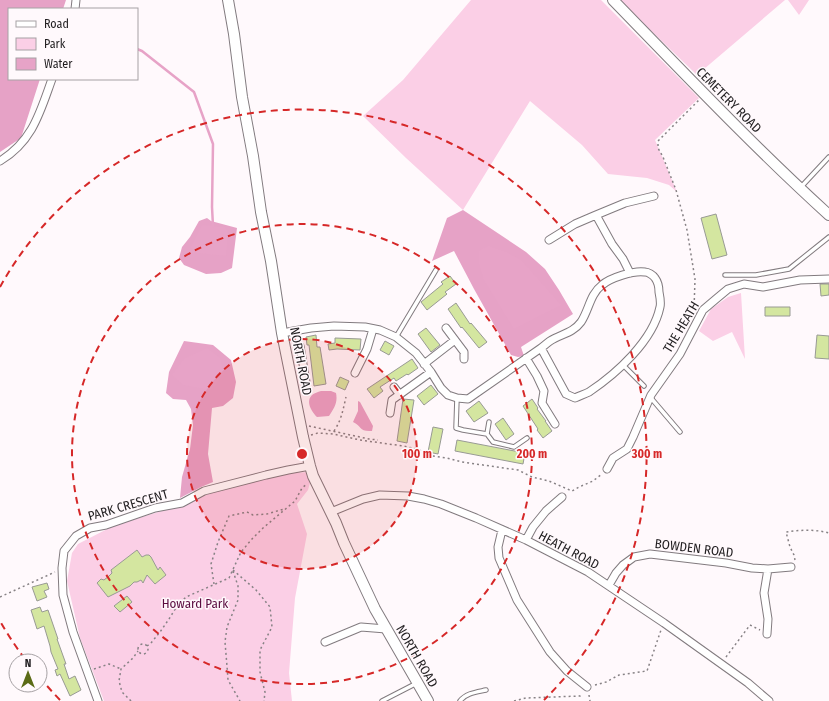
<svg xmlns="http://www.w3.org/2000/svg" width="829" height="701" viewBox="0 0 829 701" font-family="'Fira Sans Condensed',sans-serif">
<rect width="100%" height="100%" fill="#fff9fc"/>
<path fill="#fbcfe6" d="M471,0H601L699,98L655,140L677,192L669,185L647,178L608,174L582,145L530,101L463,210L406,158L363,116L403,80Z
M619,0H785L697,75Z
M788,0H809L799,15Z
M741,293L745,359L732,332L713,341L699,331L711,309L728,297Z
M313,472L308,490L297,504L307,534L295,598L289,673L292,701H104L80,638L67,581L72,553L78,544L113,526L168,509L228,487L284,473Z"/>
<path fill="#e6a2c6" d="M0,0H66L63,9H9V79H40L21,138L0,152Z
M463,210L526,252L545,269L559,290L573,314L521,347L524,356L518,357L511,355L474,289L454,251L432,261L447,218Z
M207,218L211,221L237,228L232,268L221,273L206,274L184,265L179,258L182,247L190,237L199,221Z
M184,341L213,345L231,360L236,382L233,398L223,406L212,408L208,454L213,482L201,487L180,498L182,477L190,449L193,425L191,409L186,400L173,399L166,393L169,372Z"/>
<path fill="#e7a3c7" d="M202,225L225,227L228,232L226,256L197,253L191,247Z
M488,246L506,252L521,260L561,305L514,329L484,280L479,264V251Z
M207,348L220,358L224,374L211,390L183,385L172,375L184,359Z
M321,391H331L336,393C338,403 334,408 329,416L317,417C312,412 305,402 312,395C314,393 318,392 321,391Z
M358,401L360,402L373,426L372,431C359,432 362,426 353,422L358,411Z"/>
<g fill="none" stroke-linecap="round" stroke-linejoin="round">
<path stroke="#e7a3c7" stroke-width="2.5" d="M137,49L142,51L194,92L213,144L212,207L213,226"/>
</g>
<path fill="#d4e6a0" stroke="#989a94" d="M716,214L727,255L712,259L701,218Z
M450,276L456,284L445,292L447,294L427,310L421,302L443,284L441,282Z
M820,284H829V295L821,296Z
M456,303L470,324L471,323L487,342L479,348L462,327L461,328L448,309Z
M765,307H790V316H765Z
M426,328L440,345L431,352L418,334Z
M316,335L317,347H320L326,384L314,386L309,345H307L306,337Z
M817,335L829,336V359L815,358Z
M335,338L361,339L360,350L337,349L329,350L328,344L335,343Z
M385,341L394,346L389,355L380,350Z
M412,359L418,368L408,375L407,374L396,381L394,378L380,387L383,391L374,398L367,389Z
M340,377L349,381L345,390L336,386Z
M431,385L438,394L424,405L417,396Z
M403,399L414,400L407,443L397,441Z
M532,399L538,408L537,409L546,421H545L552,431L543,438L537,430L538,429L523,406Z
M479,401L488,413L474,422L466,411Z
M503,418L514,434L506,440L495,424Z
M433,427L443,429L438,454L428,452Z
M457,440L525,453L523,464L455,451Z
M137,550L142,557L146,555H149L151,557L158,570L160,567L166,575L155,584L147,575L143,583L141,580L137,582H134L130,586L108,597L97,583L101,579L104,580L109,576L112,573L111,570Z
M47,583L49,589L44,591L47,597L37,601L32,587Z
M127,596L132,602L120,612L114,606Z
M40,607L42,612L48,610L58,639H57L66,664H64L69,679L75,676L81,690L70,696L60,674L57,676L55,670L58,669L51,652L50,646L44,626L37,629L31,610Z"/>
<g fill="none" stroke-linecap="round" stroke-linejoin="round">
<g stroke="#827b7f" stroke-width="5.5">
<path id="lane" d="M801,187L829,157
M725,275H756L789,269L829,237
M396,337L436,270
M623,365L644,386
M457,398L456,428L463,430L487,434L493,442L514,447L527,438
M651,398L680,432
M487,434L489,422
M382,701L417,683
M460,701C466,693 477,692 486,690"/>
</g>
<g stroke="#827b7f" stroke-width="9">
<path id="street" d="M75,9L76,0
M0,161C33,141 40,112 52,79
M596,215L625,203L654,196
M549,240L575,224L596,215L612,244L623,259L630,273
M446,328L464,352V359
M282,333L311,328L334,326L365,327L380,330L396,337L416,353L431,372L441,388L448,395L457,398L468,399L541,348C544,346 547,343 550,341C561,334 573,333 581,322C589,310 590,294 602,285C610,278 634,270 645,272C648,272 653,275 655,278C658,282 659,288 659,292C660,297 661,303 660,307C653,341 616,374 589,392C585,394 579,396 575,398L566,394L541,348
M300,346L306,382
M526,358L537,376L544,391L542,403L555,424
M424,364L455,340
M355,373L367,349L373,329
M394,387L400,395
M390,413L392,400L431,372
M607,469L613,458L627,449L633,437L651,395L680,354L703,310L716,299L728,289L744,284L763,287L800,280L829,279
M331,512L363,499L380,495L408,496L424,499L441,504L476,518L526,540L588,572L664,623L748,683L769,701
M502,530L498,547L499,558L517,600L550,652L567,671L587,687
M526,540L533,527L546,511L562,497
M609,585L616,573L623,565L634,557L650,554L726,563L752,568L768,569L791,567
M767,634L768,619L764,593L768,569
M325,642L361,627L386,629
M98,701L73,632L63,595L62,568L64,551L76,536L90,528L106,525L155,508L182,503L204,491L266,475L288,470L310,466"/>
</g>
<g stroke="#827b7f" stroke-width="12">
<path id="secondary" d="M228,0L234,34L242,97L253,156L261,212L271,261L282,333L303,437L310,466L313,476L336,523L344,543L375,609L428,701
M613,0C684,73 754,147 829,215"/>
</g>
<path stroke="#878285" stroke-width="1.5" stroke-dasharray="2 3" stroke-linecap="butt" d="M694,310L695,279L687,230L676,190L663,157L658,148V141L699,100
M307,388L310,394
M309,426L369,439L378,440
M334,431C341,421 343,410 346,397
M311,435L318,433L333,434L360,440L403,446L417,449L433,456L447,458L462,462L518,470L532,477L549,481L572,491L579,487L593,481L602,474
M795,560L794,555L790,547L786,532C800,530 815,529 829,533
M233,570L256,590L270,607L272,627L260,650V672L265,692L264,701
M233,571L238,586V600L227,627L225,642L227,666L228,680L240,701
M214,584L211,564L218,542L229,516L247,512L253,515L267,514L284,509
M0,597L55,572
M138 649a5 5 0 1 1 10 0a5 5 0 1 1-10 0Z
M147,646L151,643L160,632L169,619L177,606L186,597L229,578L241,552L252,539L263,528L295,501L302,488L307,484
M726,657L750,625L760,630
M94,669L109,664L121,669
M595,685L606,682L619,675L647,671L661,630
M589,695L590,701
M131,701L122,692L119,681L121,669L133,658L138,651
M514,701L526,698L580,696L582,693"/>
<use href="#lane" stroke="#fff" stroke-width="3.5"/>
<use href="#street" stroke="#fff" stroke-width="7"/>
<use href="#secondary" stroke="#fff" stroke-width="10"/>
</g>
<circle cx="302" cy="454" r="115" fill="#d62828" fill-opacity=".12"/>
<g fill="none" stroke="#d62828" stroke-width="2" stroke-dasharray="7 5">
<circle cx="302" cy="454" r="115"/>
<circle cx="302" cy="454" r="230"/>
<path d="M60 700A345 345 0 0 1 42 680M25 659A345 345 0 0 1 0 621M0 287A345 345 0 1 1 544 700"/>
</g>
<g text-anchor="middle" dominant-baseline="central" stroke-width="3" stroke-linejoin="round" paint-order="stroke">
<g font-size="13" fill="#211e20" stroke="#fff9fc">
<text transform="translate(729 100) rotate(45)">CEMETERY ROAD</text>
<text transform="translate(681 327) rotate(-59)">THE HEATH</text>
<text transform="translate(301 361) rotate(79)">NORTH ROAD</text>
<text transform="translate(128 505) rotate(-16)">PARK CRESCENT</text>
<text transform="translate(694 548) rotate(7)">BOWDEN ROAD</text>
<text transform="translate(569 550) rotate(28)">HEATH ROAD</text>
<text transform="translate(417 656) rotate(60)">NORTH ROAD</text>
</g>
<g font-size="13" fill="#5b0c40" stroke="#fff9fc">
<text x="195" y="603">Howard Park</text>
</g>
</g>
<circle cx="302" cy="454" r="6" fill="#d62828" stroke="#fff9fc" stroke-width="2"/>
<g font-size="12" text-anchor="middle" font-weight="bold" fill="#d62828" stroke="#fff9fc" stroke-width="3" stroke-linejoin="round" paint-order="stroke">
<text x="417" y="458">100 m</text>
<text x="532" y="458">200 m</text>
<text x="647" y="458">300 m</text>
</g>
<rect x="8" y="8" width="130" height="72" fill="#fff9fc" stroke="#a6a1a4"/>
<rect x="16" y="21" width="20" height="6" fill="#ffffff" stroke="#a6a1a4"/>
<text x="44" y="28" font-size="12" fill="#211e20">Road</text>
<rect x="16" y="38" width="20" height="12" fill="#fbcfe6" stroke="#a6a1a4"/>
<text x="44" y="48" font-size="12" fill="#211e20">Park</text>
<rect x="16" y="58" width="20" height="12" fill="#e7a3c7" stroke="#a6a1a4"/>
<text x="44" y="68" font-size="12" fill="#211e20">Water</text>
<g transform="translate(28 673)"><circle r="19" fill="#fff9fc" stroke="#a6a1a4"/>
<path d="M0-3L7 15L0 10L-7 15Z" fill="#5b6b16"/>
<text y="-6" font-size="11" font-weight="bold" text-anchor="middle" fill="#211e20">N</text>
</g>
</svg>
